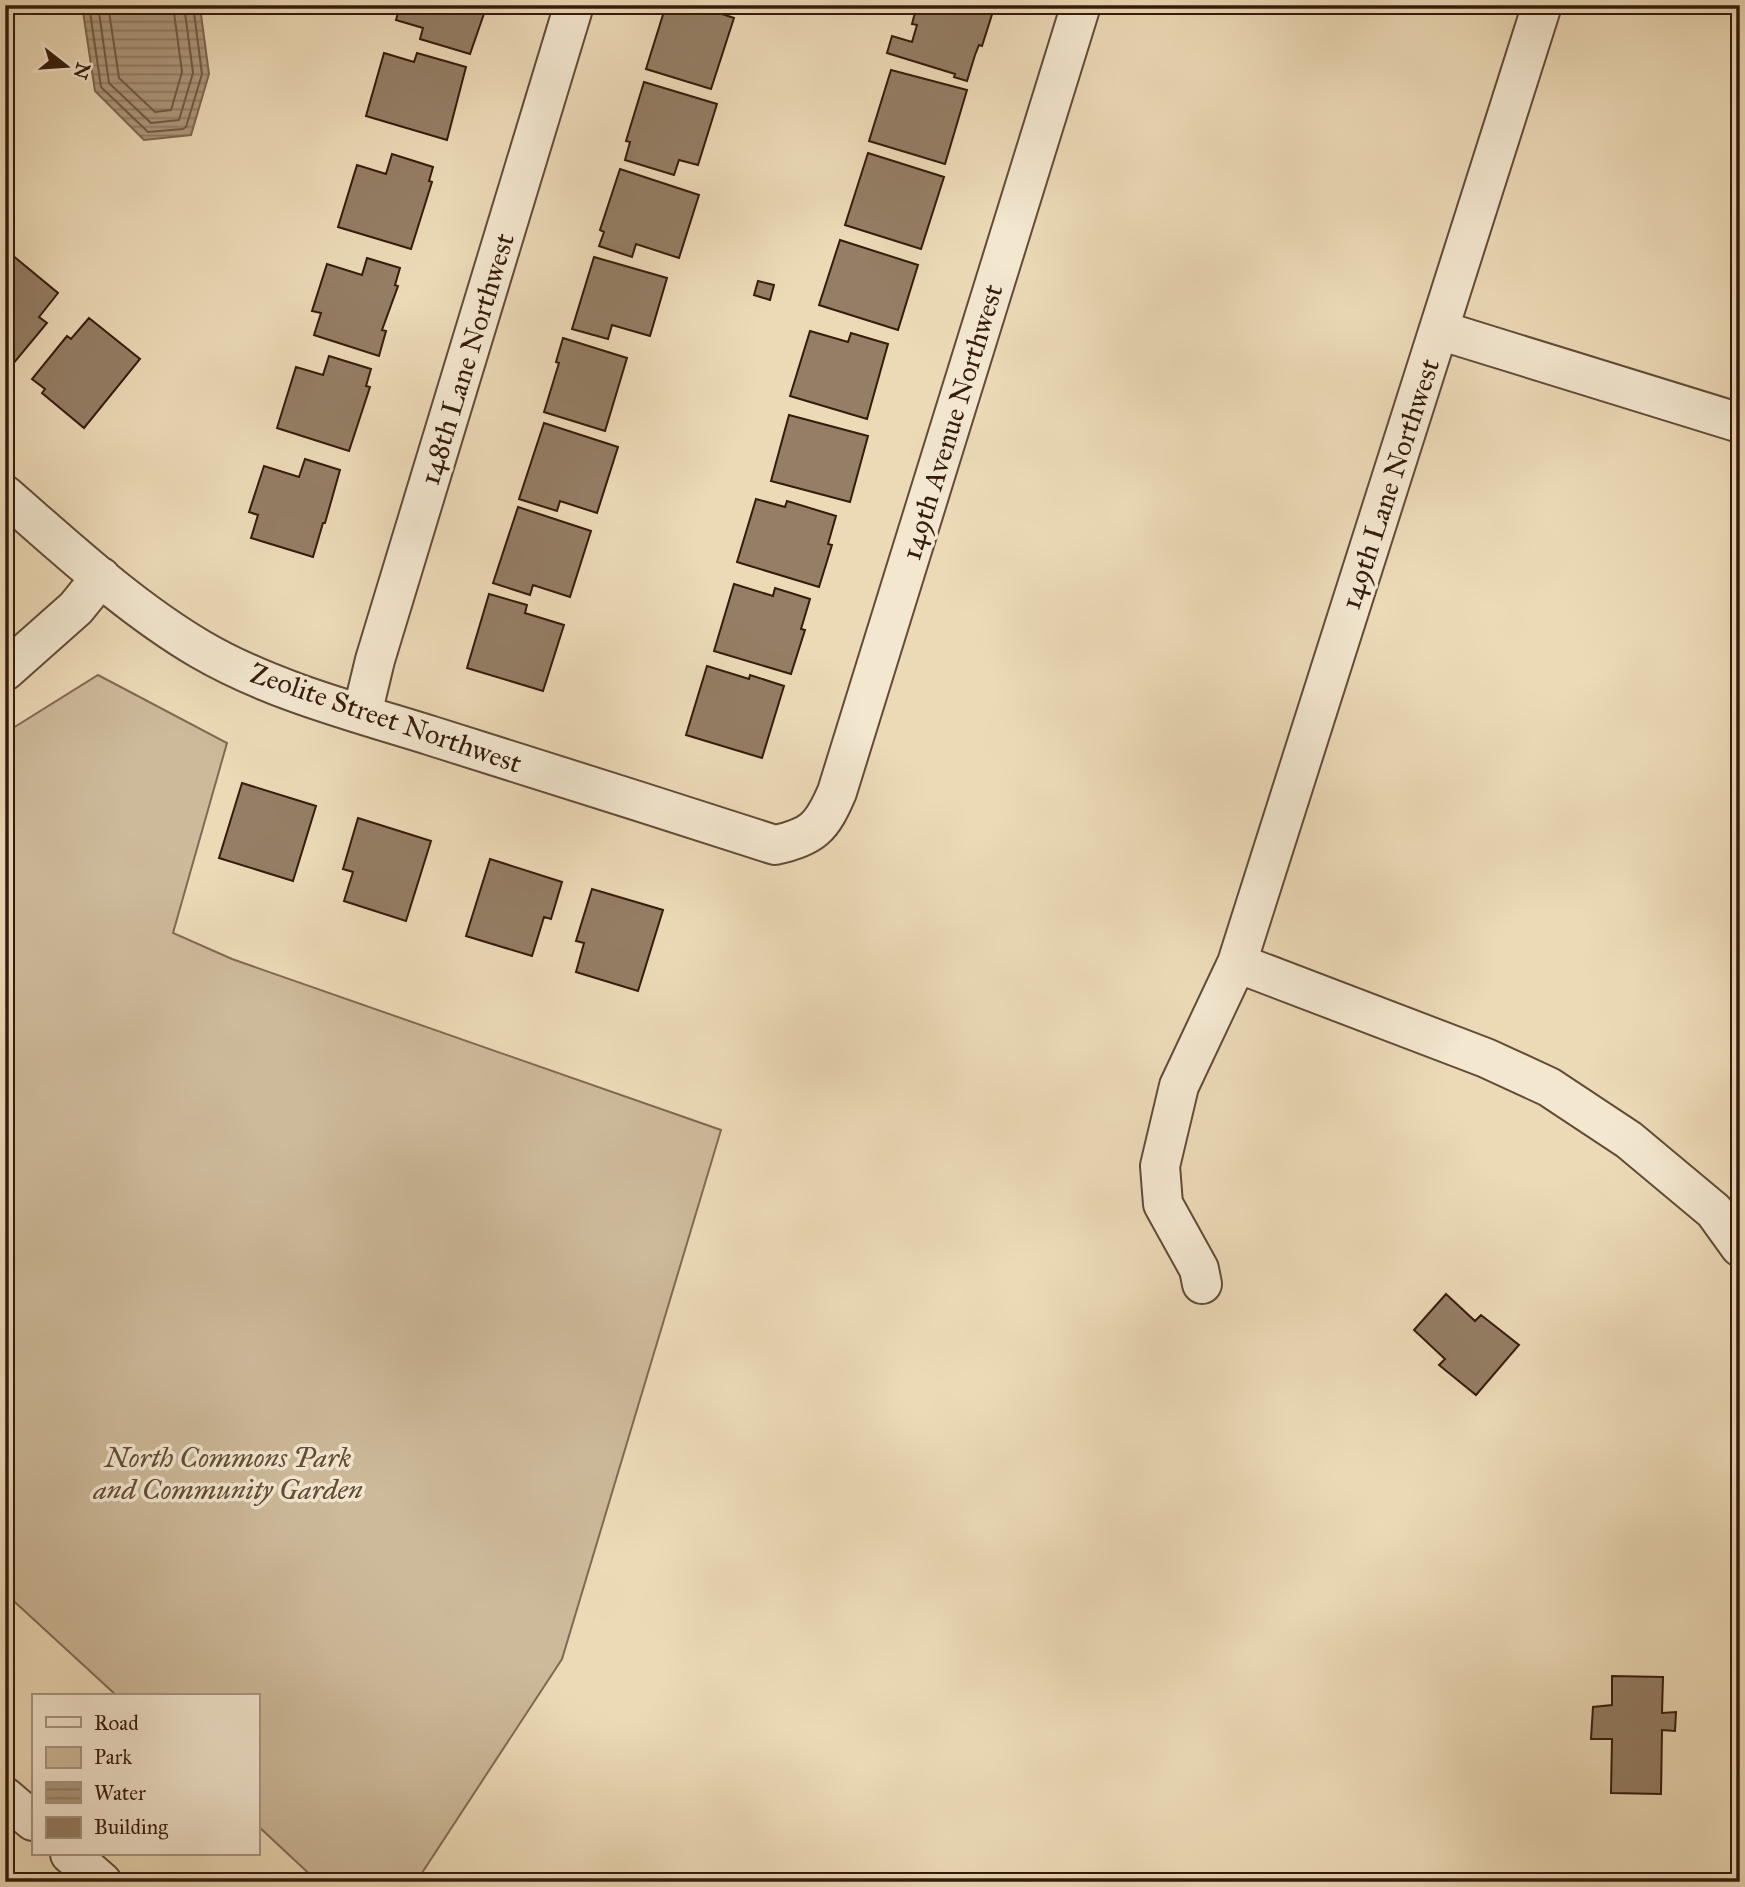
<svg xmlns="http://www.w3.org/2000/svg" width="1745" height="1887" viewBox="0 0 1745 1887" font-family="'IM FELL Great Primer',serif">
<defs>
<pattern id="water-rules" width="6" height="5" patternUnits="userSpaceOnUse" patternTransform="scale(1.75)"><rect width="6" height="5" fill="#ae997d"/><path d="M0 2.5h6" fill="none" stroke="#8e7c65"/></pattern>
</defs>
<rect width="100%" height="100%" fill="#ecdab7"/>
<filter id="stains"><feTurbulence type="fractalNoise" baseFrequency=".00286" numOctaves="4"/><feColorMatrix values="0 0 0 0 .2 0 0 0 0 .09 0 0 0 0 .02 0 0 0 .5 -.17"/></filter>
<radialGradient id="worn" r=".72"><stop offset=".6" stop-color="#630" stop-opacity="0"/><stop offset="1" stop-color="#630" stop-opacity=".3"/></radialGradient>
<path fill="#cdba9a" stroke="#816a53" stroke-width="2" d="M98,675L227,743L173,933L232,959L721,1130L562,1659L416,1882H318L257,1825V1696H117L5,1593V733Z"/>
<path fill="url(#water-rules)" stroke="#7e6750" stroke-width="2" d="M82,5L200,7L209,74L191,135L144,140L95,91Z"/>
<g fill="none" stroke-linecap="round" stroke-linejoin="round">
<path stroke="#725a44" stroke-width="2" d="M89,5L101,87L148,132L183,129L186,127L202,74L193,5
M98,5L109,83L151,123L179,120L193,73L184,5
M108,5L119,78L155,112L171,110L182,72L173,5"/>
</g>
<path fill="#947e65" stroke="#351b0c" stroke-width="2" d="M400,5H487L470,54L420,39L423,28L396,20Z
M666,5H695L734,18L711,89L646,69Z
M917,5H941L953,9L954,5H995L982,46L979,45L975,55L967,81L954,77L955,74L887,53L892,36L912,42L917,25L912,24Z
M384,53L414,62L417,53L466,67L447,140L366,116Z
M891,70L967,90L945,164L869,141Z
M644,82L717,104L698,165L679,160L674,175L625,160L630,142L626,141Z
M868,153L944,177L921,249L845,225Z
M392,154L433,167L429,181L432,182L411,249L338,227L357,165L386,174Z
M620,169L699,195L679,258L636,244L632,257L599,246L604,232L600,230Z
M840,240L918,265L898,330L819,305Z
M6,250L58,293L39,317L47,323L13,364L5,358Z
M594,257L667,278L650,336L612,325L608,339L572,329Z
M367,258L400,268L395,285L398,286L382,330L386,331L379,356L314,335L321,313L312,311L327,264L362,275Z
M758,281L774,285L770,300L754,295Z
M89,318L140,359L84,428L42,393L45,389L32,379L67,336L71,339Z
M810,331L848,342L851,333L888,344L867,419L790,396Z
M563,338L627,358L605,431L544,412L559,363L556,362Z
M329,356L371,369L366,386L370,387L349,451L277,428L296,367L323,375Z
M789,415L868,436L850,502L771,481Z
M544,423L618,447L597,513L560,501L557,511L519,499Z
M305,459L340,470L325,523H323L313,557L251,538L258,515L249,512L264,466L299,477Z
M756,499L785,507L787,501L836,516L828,544L832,545L819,587L737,562Z
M518,507L591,531L570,597L533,585L530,595L493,583Z
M734,584L773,596L775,588L810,599L801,629L805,630L791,674L714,651Z
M489,594L527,605L525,613L564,625L543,691L467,668Z
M707,666L749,679L750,675L784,686L762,758L686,735Z
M242,783L316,806L293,881L219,858Z
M358,818L431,841L406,921L344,901L353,872L343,869Z
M490,859L562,882L551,919L544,917L532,956L466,936Z
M592,889L663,910L638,991L576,972L584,943L576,941Z
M1446,1294L1475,1321L1481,1315L1519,1345L1476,1395L1439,1365L1445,1359L1414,1330Z
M1612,1676L1663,1677L1662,1713L1676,1712L1675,1731L1662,1730L1661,1794L1611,1793L1612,1739H1591L1593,1707L1612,1705Z"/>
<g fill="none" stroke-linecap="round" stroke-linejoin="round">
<g stroke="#634b37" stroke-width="42">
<path id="minor" d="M1439,330L1740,423
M5,495C67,549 129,607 200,649C270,690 355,712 432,736C546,772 661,808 775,845C813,837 822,827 837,792L1081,5
M5,671L76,608L101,577
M362,714L375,660L574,5
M1237,963L1486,1058L1549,1087L1629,1140L1714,1211L1740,1247
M1202,1284L1199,1269L1163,1204L1160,1166L1179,1086L1237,963L1542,5
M5,1797L33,1821
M70,1854L102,1882"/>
</g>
<use href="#minor" stroke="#f3e7d0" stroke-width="38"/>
</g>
<g text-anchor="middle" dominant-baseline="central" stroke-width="7" stroke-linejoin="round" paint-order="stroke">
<g font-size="28" fill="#351b0c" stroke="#f3e7d0">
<text transform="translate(467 359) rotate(-73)">148th Lane Northwest</text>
<text transform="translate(952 422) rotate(-73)">149th Avenue Northwest</text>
<text transform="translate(1390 484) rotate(-72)">149th Lane Northwest</text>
<text transform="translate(386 718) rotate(19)">Zeolite Street Northwest</text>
</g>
<g font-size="28" font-style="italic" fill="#634b37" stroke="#f3e7d0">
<text x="228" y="1457">North Commons Park<tspan x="228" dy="32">and Community Garden</tspan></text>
</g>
</g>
<rect width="1745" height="1887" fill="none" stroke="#ecdab7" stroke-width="28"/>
<rect x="7" y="7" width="1731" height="1873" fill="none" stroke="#351b0c" stroke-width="3.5"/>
<rect x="14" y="14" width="1717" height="1859" fill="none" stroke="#351b0c" stroke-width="2"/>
<rect x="32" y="1694" width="228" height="161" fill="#f3e7d0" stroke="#a79582" stroke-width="2"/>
<rect x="46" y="1717" width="35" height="10" fill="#f3e7d0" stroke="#a79582" stroke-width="2"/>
<text x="94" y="1730" font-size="21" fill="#351b0c">Road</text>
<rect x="46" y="1747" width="35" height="21" fill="#cdba9a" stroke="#a79582" stroke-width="2"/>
<text x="94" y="1764" font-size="21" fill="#351b0c">Park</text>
<rect x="46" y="1782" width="35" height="21" fill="url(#water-rules)" stroke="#a79582" stroke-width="2"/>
<text x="94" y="1800" font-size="21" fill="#351b0c">Water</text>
<rect x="46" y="1817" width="35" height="21" fill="#947e65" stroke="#a79582" stroke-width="2"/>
<text x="94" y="1834" font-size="21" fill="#351b0c">Building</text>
<g transform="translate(66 66) rotate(107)" stroke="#f3e7d0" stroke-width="5" paint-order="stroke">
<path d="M0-5L12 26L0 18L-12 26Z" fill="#351b0c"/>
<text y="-10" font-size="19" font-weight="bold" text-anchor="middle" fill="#351b0c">N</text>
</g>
<rect width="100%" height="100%" filter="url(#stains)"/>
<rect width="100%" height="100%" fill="url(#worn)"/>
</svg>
